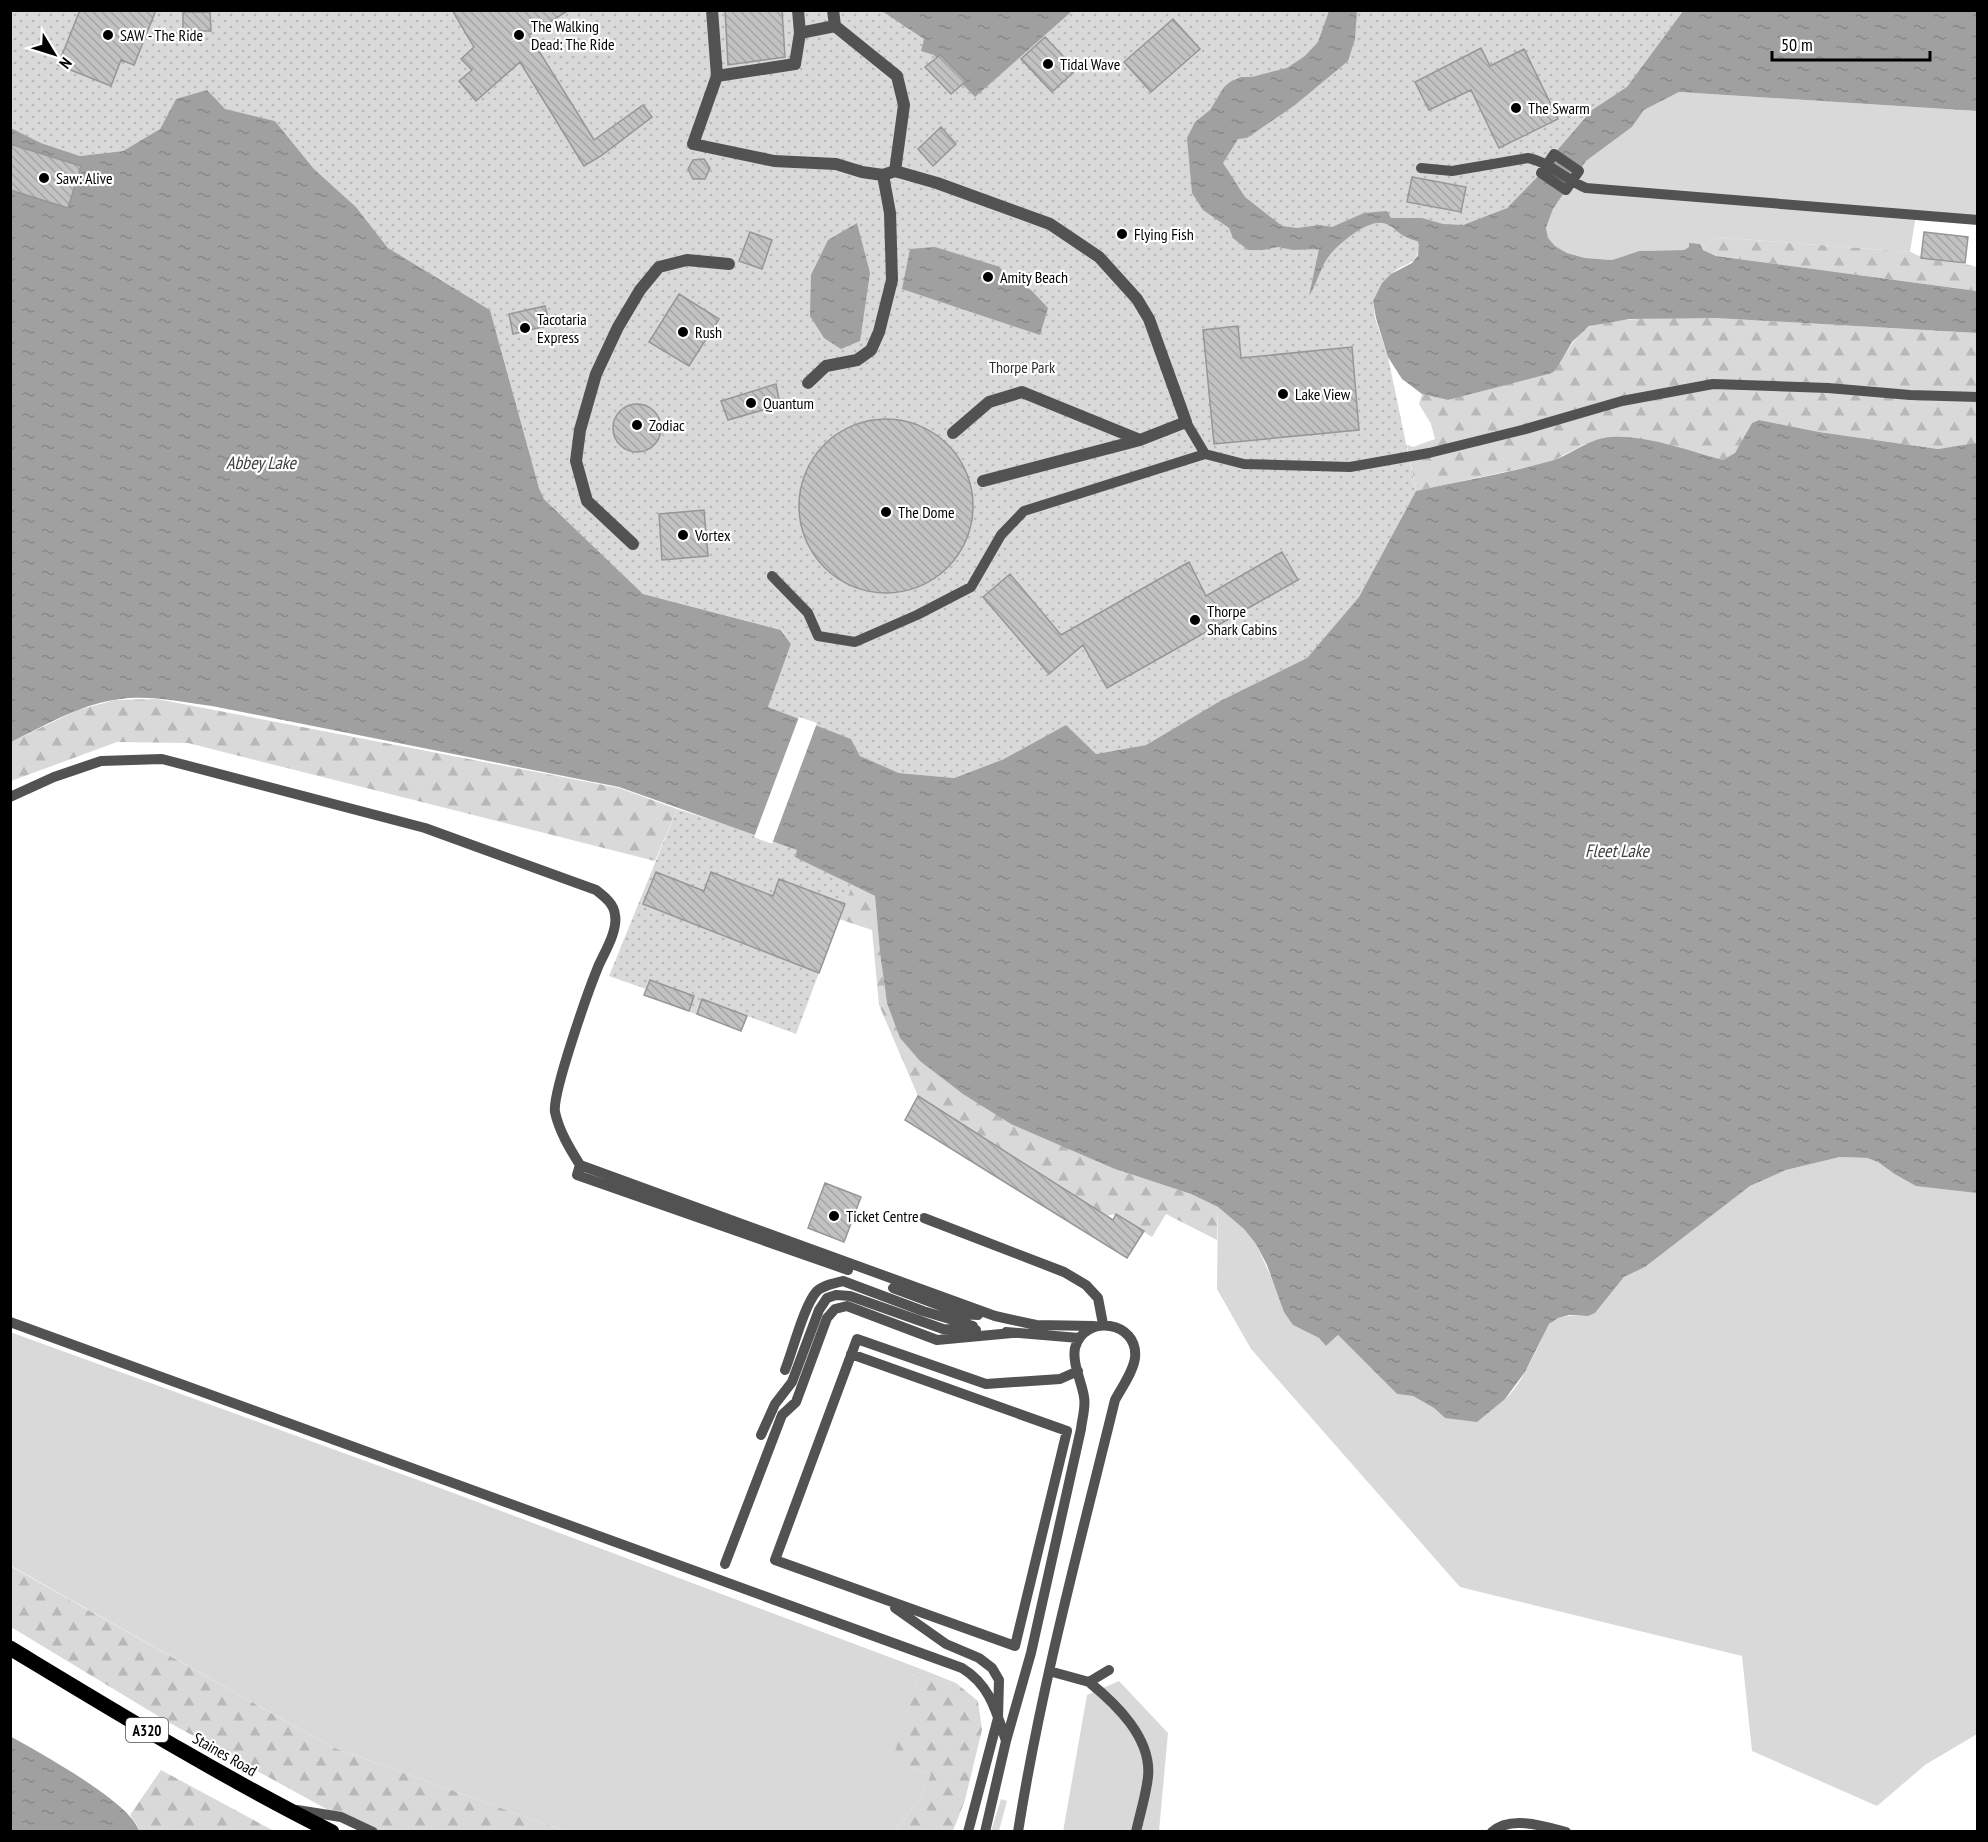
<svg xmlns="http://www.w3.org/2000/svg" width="1988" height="1842" viewBox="0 0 1988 1842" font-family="'PT Sans Narrow',sans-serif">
<defs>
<pattern id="forest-firs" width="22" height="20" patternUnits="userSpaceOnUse" patternTransform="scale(1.5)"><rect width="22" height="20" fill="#d9d9d9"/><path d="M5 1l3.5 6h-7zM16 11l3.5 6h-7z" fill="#b8b8b8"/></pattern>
<pattern id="park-dots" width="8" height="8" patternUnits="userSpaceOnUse" patternTransform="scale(1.5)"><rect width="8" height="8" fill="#d9d9d9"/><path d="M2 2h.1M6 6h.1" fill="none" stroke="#b8b8b8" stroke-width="1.8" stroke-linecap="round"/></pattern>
<pattern id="water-ripples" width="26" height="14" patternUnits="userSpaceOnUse" patternTransform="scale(1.5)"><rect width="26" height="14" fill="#a0a0a0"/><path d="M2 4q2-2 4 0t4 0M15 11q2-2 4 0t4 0" fill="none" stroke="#888"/></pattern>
<pattern id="building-back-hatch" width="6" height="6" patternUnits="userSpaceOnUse" patternTransform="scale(1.5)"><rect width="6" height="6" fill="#c2c2c2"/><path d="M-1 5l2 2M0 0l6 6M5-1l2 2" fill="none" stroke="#a5a5a5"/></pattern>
</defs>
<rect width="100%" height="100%" fill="#fff"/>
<path fill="#d9d9d9" d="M1679,92L1977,111V218L1916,215L1910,252L1716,237L1703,250L1689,247L1684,250L1639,251L1612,260L1585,258L1567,253L1555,246L1548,239L1546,228L1553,209L1586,161L1632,127L1644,110Z
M1840,1157L1867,1158L1878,1162L1893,1173L1977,1193V1734L1925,1765L1877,1806L1752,1751L1742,1656L1460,1587L1251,1349L1217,1289L1218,1207L1244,1229L1256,1244L1293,1325L1319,1338L1326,1346L1338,1335L1397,1394L1413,1396L1434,1408L1445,1418C1457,1414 1499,1404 1506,1398C1518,1387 1527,1369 1534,1355C1539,1347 1545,1328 1551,1322C1564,1311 1581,1320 1595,1313L1624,1277L1645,1267L1750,1186L1786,1170Z
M10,1332L440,1488L921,1669L893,1761L931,1774L922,1795L895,1831H565L332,1747L11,1566Z
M1119,1681L1168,1733L1159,1831L1063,1832L1087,1695Z
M1001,1799L1007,1801L999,1831H991Z"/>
<path fill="url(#forest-firs)" d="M1716,237L1911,252C1931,264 1956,260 1977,267V291L1716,256L1703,250Z
M1715,318L1977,333V445L1938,449L1819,432L1759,420L1752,423L1735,454L1723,460L1651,441L1585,444L1550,462L1416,491L1407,445L1413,447L1435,439L1431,424L1419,404L1422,394L1448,400L1557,368C1566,353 1573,339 1587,328C1602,316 1692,318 1715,318Z
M157,699L619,788L677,809L655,861L188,743L117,742L11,781V742L78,710L115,700Z
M852,885L875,896L880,953L887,1003L1115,1169L1191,1194L1218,1207L1217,1240L1166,1214L1152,1237L1116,1214L1106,1216L918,1096L879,1005L872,930L839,919Z
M10,1566L332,1747L565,1831H373L341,1817L168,1722L11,1627Z
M921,1669L956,1683L978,1701L982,1730L965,1800L953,1831H895L922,1795L931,1774L892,1761Z
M161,1770L274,1831H139L137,1825L130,1815Z"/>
<path fill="url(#park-dots)" d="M10,11H1683L1627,88L1592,110L1541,173L1507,208L1420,242C1417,270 1403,260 1390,276C1383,284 1378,293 1373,301L1375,318L1388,357L1416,491L1359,597L1307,658L1220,701L1146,745L1096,754L1004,759L953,778L899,773L860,756L851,739L816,727L798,850L795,856L852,885L796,1034L747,1016L741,1031L644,995L646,989L609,976L677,809L755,834L798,720L768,707L791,644L782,630L643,594L544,499L539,488L490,310L388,248L356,207L314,169L275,121L176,99L160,129L123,151L80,156L41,143L11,128Z"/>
<path fill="url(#water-ripples)" d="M882,11H1072L975,97L934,55L921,51L924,39Z
M1329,11H1357L1355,39L1348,61L1295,105L1247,138L1238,139L1223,163L1245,197L1282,226L1297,228L1320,225L1332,227L1364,213L1387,211L1391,218H1422L1443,224L1463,225L1507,208L1541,173L1554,154L1592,110L1627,87L1683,11H1977V111L1679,92L1644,110L1632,127L1586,161L1553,209L1546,228L1548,238L1555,246L1567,253L1585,258L1612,260L1639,251L1684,250L1689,247V243L1700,244L1703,250L1716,256L1977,291V333L1715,318L1630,319L1589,326L1572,342L1557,368L1552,373L1448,400L1422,394L1402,379L1388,357L1376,318L1373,301L1382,283L1391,274L1412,263L1418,255L1419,242C1414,240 1407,238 1402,235C1395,230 1391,224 1382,223C1366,220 1332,248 1325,262C1319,273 1316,285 1309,296L1319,249L1293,250L1278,247L1263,250H1248L1233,238L1229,228L1203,210L1192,193L1187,138L1195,122L1210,110L1224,87L1230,82L1241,77H1252L1287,68L1305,56L1318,42Z
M207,90L225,109L275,121L314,169L356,207L388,248L490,310L539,488L544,499L643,594L781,630L791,644L768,707L851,739L860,756L899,773L954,778L1004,759L1066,725L1096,754L1146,745L1220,701L1307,658L1359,597L1416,491C1460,481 1504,474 1547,462C1569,457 1588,438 1611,437C1648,435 1688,451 1723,460L1735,453L1752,423L1759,420L1819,432L1938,449L1977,443V1193L1916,1186L1893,1173L1878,1162L1867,1158L1840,1157L1786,1170L1750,1186L1645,1267L1624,1277L1595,1313L1588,1316L1569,1315L1558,1318L1549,1324L1525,1372L1505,1399L1477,1422L1445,1418L1434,1408L1413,1396L1397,1394L1338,1335L1326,1346L1319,1338L1293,1325L1284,1312L1267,1265L1256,1244L1244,1229L1218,1207L1191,1194L1115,1169L1011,1124L963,1094L920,1061L900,1038L887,1003L880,953L875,896L795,857L797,850L619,787L212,706C180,702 146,694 114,700C77,706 44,726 11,742V128L41,143L80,156L123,151L160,129L176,99Z
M857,223L870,273L860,341L841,349L824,338L810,316L811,275L828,240Z
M935,247L997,266L1032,291L1048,308L1040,335L902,289L910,249Z
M10,1736C38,1752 131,1802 139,1831H11Z"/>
<path fill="#fff" d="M799,717L817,723L772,844L754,837Z"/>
<path fill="url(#building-back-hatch)" stroke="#969696" stroke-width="1.5" d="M80,10H156L134,65L121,60L111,86L58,65Z
M452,10H569L529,35L594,140L643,105L652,117L601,156L584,166L520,62L476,101L459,81L472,70L461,59L474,47Z
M725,10H782L785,57L728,65Z
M183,12H210L211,31H183Z
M1173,19L1200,49L1151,92L1124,62Z
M1045,37L1076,70L1052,92L1021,59Z
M1481,48L1490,66L1524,49L1558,119L1499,148L1471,90L1429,110L1415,82Z
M940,55L966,81L951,94L925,67Z
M941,127L956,144L933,166L918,149Z
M10,144L81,166L68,208L10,190Z
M704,159L710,168L705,179H693L688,169L693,160Z
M1412,177L1466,187L1461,212L1407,202Z
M750,232L772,240L762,269L739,261Z
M1924,232L1968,237L1965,263L1921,258Z
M679,294L719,319L689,366L649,342Z
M545,306L550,325L513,334L509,314Z
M1238,326L1241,358L1352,347L1359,430L1214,444L1203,330Z
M776,384L780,405L728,420L721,401Z
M613 428a24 24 0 1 1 48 0a24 24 0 1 1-48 0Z
M799 506a87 87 0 1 1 174 0a87 87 0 1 1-174 0Z
M704,510L708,556L662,560L659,514Z
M1282,552L1298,580L1107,688L1083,645L1049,674L983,597L1010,574L1061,635L1189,562L1206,596Z
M656,872L704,891L711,872L773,896L779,879L845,904L819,973L643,904Z
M650,980L694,996L689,1011L644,995Z
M702,999L747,1016L741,1031L697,1014Z
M918,1096L1113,1220L1116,1214L1144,1231L1127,1258L905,1120Z
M825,1183L861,1197L844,1242L808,1228Z"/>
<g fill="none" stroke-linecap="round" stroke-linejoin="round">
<path stroke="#525252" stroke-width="10" d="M1554,154L1579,171L1566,190L1541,173Z
M1421,168L1452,171L1528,158C1549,162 1566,180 1586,188L1978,220
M1186,422L1205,454
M772,576L808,613L818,636L855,642L917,615L971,587L1001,535L1024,511L1205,454L1244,464L1350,467L1429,453L1522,430L1622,401L1713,384L1828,388L1910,395L1978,397
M10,797L54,777L101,761L162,759L425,828L596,890C605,897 614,904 615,915C618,931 604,953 598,967C589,989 552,1093 555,1112C559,1131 570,1149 580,1165L995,1316L1036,1325L1094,1326
M580,1165L577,1175L848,1270
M924,1218L1064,1272L1086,1285L1098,1298L1103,1324
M893,1288L963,1314L978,1315
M10,1322L962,1668C990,1685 996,1711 1006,1741
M1006,1332L1079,1338
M851,1354L1067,1431L1015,1646L775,1560L857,1339L986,1384L1060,1379L1078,1371
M785,1370C793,1350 804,1305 817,1291C824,1285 834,1283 843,1281L923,1311L973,1326
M761,1435L775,1404L792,1382L819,1310L827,1298L836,1295L850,1296L943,1329L976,1330
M725,1564L782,1415L796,1402L827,1318L835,1309L847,1306L937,1340L1012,1333
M895,1608L946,1644L979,1658L992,1668L999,1680L998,1718L968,1832
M1049,1671L1089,1682L1109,1670
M1089,1682C1116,1704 1152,1738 1148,1777C1146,1795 1140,1814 1136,1832
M297,1810L341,1817L373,1832
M985,1832L1006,1741L1031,1653L1081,1429C1082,1419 1086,1407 1084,1397C1082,1382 1072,1364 1075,1348C1084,1313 1139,1321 1135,1358C1133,1372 1122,1387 1115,1400C1080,1543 1041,1686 1018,1832
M1492,1832C1510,1815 1544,1826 1566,1832"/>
<path stroke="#525252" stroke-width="12" d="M712,10L717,76L693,144L774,161L836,164L862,172L883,175L895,171L937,183L1050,224L1099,257L1137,299L1149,319L1186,422L1140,440L983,481
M798,10L800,33
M833,10L835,26
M717,76L795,64L800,33L835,26L897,76L904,105L895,171
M808,383L826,366L857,360L871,350L879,332L892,280L890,213L883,175
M953,433L989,402L1022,392L1140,440
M633,544L587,501L576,461L580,430L596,374L618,327L640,290L659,267L687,260L729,264"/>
<path stroke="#000" stroke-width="15" d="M10,1648C116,1712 222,1777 332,1832"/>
</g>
<g fill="#000" stroke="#fff" stroke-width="2">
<circle cx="108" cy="35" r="6"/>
<circle cx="519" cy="35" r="6"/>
<circle cx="1048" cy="64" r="6"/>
<circle cx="1516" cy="108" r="6"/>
<circle cx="44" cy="178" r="6"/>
<circle cx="1122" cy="234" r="6"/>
<circle cx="988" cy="277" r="6"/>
<circle cx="525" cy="328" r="6"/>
<circle cx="683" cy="332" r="6"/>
<circle cx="1283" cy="394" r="6"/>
<circle cx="751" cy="403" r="6"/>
<circle cx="637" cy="425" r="6"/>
<circle cx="886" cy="512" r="6"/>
<circle cx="683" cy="535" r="6"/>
<circle cx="1195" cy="620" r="6"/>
<circle cx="834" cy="1216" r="6"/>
</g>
<g text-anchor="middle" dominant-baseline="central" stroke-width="4.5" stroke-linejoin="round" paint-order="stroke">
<rect fill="#fff" stroke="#4c4c4c" stroke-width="1.5" x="126" y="1718" width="42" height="24" rx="4.5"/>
<g font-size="15" font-weight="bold" fill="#000">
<text x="147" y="1730">A320</text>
</g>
<g font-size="16" fill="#000" stroke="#fff" text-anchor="start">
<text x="531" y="26">The Walking<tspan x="531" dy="18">Dead: The Ride</tspan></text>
<text x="120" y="35">SAW - The Ride</text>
<text x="1060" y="64">Tidal Wave</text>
<text x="1528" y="108">The Swarm</text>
<text x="56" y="178">Saw: Alive</text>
<text x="1134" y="234">Flying Fish</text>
<text x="1000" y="277">Amity Beach</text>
<text x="537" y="319">Tacotaria<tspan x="537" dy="18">Express</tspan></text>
<text x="695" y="332">Rush</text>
<text x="1295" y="394">Lake View</text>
<text x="763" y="403">Quantum</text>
<text x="649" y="425">Zodiac</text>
<text x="898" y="512">The Dome</text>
<text x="695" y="535">Vortex</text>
<text x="1207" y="611">Thorpe<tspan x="1207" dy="18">Shark Cabins</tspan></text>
<text x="846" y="1216">Ticket Centre</text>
</g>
<g font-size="16" fill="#303030" stroke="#fff">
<text x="1022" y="367">Thorpe Park</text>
</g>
<g font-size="16" fill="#000" stroke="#fff">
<text transform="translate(225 1754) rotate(30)">Staines Road</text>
</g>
<g font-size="18" font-style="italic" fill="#414141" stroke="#fff">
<text x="261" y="462">Abbey Lake</text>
<text x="1617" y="850">Fleet Lake</text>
</g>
</g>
<rect width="1988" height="1842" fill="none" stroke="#000000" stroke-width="24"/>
<g transform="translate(54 54) rotate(128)" stroke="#ffffff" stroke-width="4.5" paint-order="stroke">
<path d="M0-4.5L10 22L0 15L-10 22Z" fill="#000000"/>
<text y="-9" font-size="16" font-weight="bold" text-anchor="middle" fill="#000000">N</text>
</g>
<path d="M1772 51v9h158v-9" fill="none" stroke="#000000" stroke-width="3"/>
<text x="1781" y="51" font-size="18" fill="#000000" stroke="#ffffff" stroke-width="4.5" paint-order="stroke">50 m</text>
</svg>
